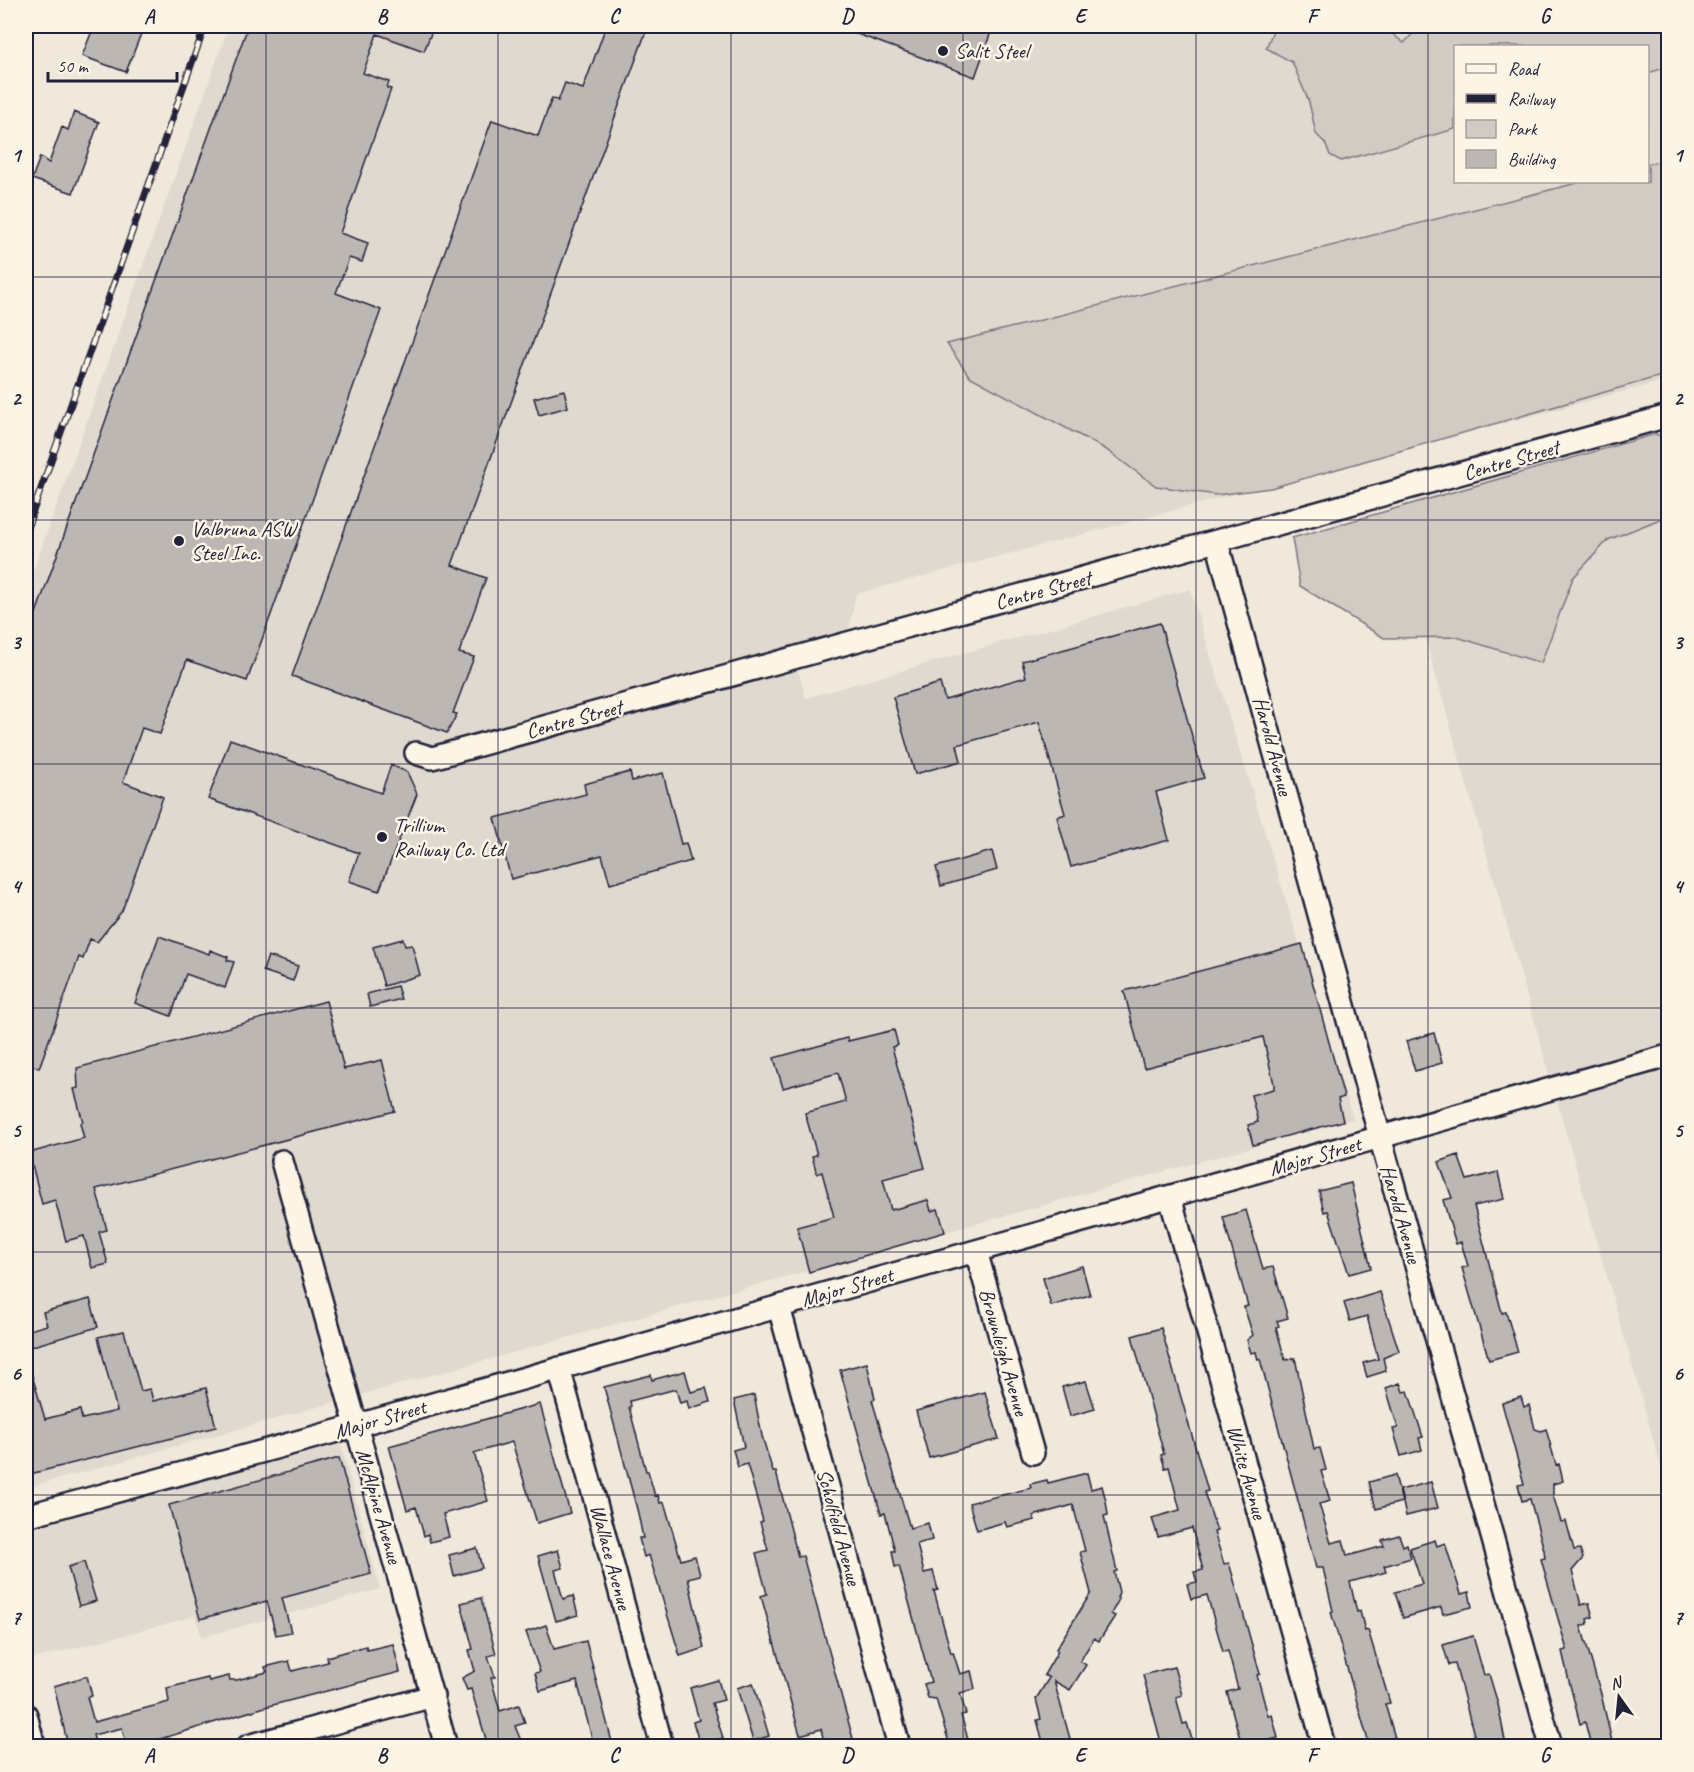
<svg xmlns="http://www.w3.org/2000/svg" width="1694" height="1772" viewBox="0 0 1694 1772" font-family="Caveat,sans-serif">
<rect width="100%" height="100%" fill="#efe8db"/>
<filter id="ink" filterUnits="userSpaceOnUse"><feTurbulence type="fractalNoise" baseFrequency=".0167" numOctaves="2"/><feDisplacementMap in="SourceGraphic" scale="12" xChannelSelector="R" yChannelSelector="G"/><feConvolveMatrix kernelMatrix="1 2 1 2 8 2 1 2 1" color-interpolation-filters="sRGB"/></filter>
<g filter="url(#ink)">
<path fill="#e0d9cf" fill-rule="evenodd" d="M229,26H1668V380L856,594L849,630L791,647L806,698L1190,589L1353,1119L26,1488V591ZM1456,46H1648V182H1456Z
M1668,444V1491L1393,525Z
M337,1431L380,1589L202,1637L195,1616L26,1661V1528Z"/>
<path fill="#d1cbc3" stroke="#7a767f" stroke-width="1.5" d="M1275,26H1382L1404,43L1420,26H1668V67L1648,73V46H1456L1455,129L1341,161L1330,155L1325,143L1316,134L1309,102L1292,62L1266,48Z
M1668,159V374L1271,488L1216,495L1156,486L1105,449L969,376L947,344L1581,182H1648V164Z
M1656,434L1668,440V516L1608,540L1573,578L1541,663L1457,637L1384,638L1300,586L1292,538Z"/>
<path fill="#bcb7b3" stroke="#22223b" stroke-width="1.5" d="M94,26H144L126,72L82,56Z
M248,26H434L424,51L377,34L363,73L389,82L387,88L391,89L340,233L368,243L362,262L349,258L336,293L381,310L247,681L187,660L160,734L142,728L123,782L163,797L122,911L97,942L90,939L83,959L79,957L39,1068L26,1063V641Z
M606,26H648L452,565L486,578L459,653L474,657L453,713L457,714L447,733L292,676L492,120L538,136L552,98L558,101L565,83L583,89Z
M835,26H993L975,77Z
M74,112L99,122L73,193L32,179L40,157L49,163L62,127L68,130Z
M564,390L568,407L539,415L534,398Z
M1160,623L1204,778L1156,792L1169,840L1071,867L1057,817L1065,814L1039,722L957,745L961,761L915,774L893,697L940,683L945,700L1026,677L1022,661Z
M230,739L381,793L391,765L407,772L417,794L379,891L349,881L359,853L208,799Z
M630,772L632,781L663,773L681,844L686,843L691,861L610,884L602,855L511,879L495,818L586,794L584,784Z
M992,851L997,870L941,886L936,867Z
M159,936L209,954L210,950L228,957L227,960L234,962L225,988L186,974L171,1016L135,1003Z
M403,939L405,946L412,945L420,975L384,986L373,947Z
M1302,944L1344,1097L1338,1099L1343,1121L1253,1145L1248,1125L1258,1122L1251,1095L1274,1089V1084L1263,1037L1144,1068L1124,991Z
M268,956L298,966L293,981L263,971Z
M397,986L401,999L370,1007L367,994Z
M326,1001L344,1069L382,1060L395,1111L96,1189L107,1230L99,1232L108,1264L92,1268L84,1236L66,1241L55,1200L42,1204L29,1153L84,1138L80,1123L83,1122L74,1089L78,1088L77,1068Z
M894,1030L898,1045L892,1047L925,1168L883,1179L891,1210L928,1200L931,1211L938,1209L945,1232L809,1272L797,1227L834,1217L822,1172L817,1174L812,1156L817,1155L805,1113L846,1102L838,1073L783,1088L774,1058L847,1038L848,1041Z
M1434,1033L1442,1063L1415,1071L1406,1041Z
M1458,1155L1467,1180L1498,1172L1504,1199L1474,1206L1502,1313L1506,1312L1518,1352L1489,1360L1462,1268L1468,1266L1461,1242L1456,1244L1443,1200L1452,1198L1439,1162Z
M1351,1183L1371,1268L1349,1274L1328,1211L1324,1212L1319,1191Z
M1246,1210L1263,1269L1273,1267L1288,1318L1277,1321L1279,1326L1276,1327L1285,1360L1295,1358L1314,1449L1320,1448L1326,1470L1321,1471L1330,1501L1319,1504L1331,1543L1343,1540L1347,1556L1384,1546L1382,1540L1399,1535L1403,1546L1407,1544L1411,1558L1384,1566L1386,1572L1350,1582L1357,1612L1360,1611L1365,1631L1368,1630L1390,1703L1385,1704L1395,1738H1392L1395,1746L1369,1744L1331,1612L1333,1611L1323,1568H1316L1260,1359L1258,1360L1256,1352L1251,1353L1247,1340L1253,1335L1244,1307L1248,1306L1223,1217Z
M1082,1266L1090,1295L1051,1306L1043,1278Z
M1380,1292L1399,1351L1383,1358L1386,1371L1367,1377L1363,1363L1378,1359L1367,1316L1350,1321L1344,1303Z
M90,1299L98,1327L26,1348V1331L47,1325L43,1312Z
M1161,1328L1208,1491L1204,1492L1217,1531L1214,1532L1224,1564L1229,1563L1232,1573L1260,1674L1257,1675L1268,1716L1272,1715L1278,1738L1247,1746H1242L1227,1692L1238,1689L1228,1651L1223,1652L1207,1595L1191,1599L1187,1584L1197,1582L1194,1572L1203,1570L1192,1528L1158,1537L1152,1518L1180,1510L1169,1467L1165,1468L1161,1455L1164,1454L1132,1336Z
M124,1331L141,1391L150,1389L153,1401L206,1388L216,1427L26,1475V1366L29,1365L45,1419L80,1410L82,1419L117,1411L98,1337Z
M867,1363L875,1399L872,1400L910,1528L928,1523L932,1540L917,1544L924,1573L933,1571L938,1590L934,1591L951,1653L953,1652L960,1674L971,1671L975,1689L960,1693L966,1714L961,1715L970,1746H950L936,1699L928,1698L924,1684L931,1682L899,1566L895,1567L892,1551H895L885,1513L881,1514L840,1370Z
M685,1371L691,1392L706,1388L710,1402L689,1409L687,1401L680,1403L676,1389L630,1401L631,1406L629,1407L646,1471H648L655,1496L658,1495L660,1503L664,1502L681,1560L695,1556L700,1575L688,1578L704,1648L680,1656L649,1555L644,1557L639,1538H643L638,1513L604,1387L651,1375L652,1380Z
M1086,1381L1095,1409L1070,1416L1062,1387Z
M1400,1383L1403,1392L1408,1391L1423,1437L1419,1438L1422,1450L1401,1456L1393,1429L1398,1428L1386,1388Z
M985,1392L999,1439L929,1458L916,1411Z
M754,1395L762,1436L773,1472H776L798,1557L803,1556L855,1746H825L821,1729L800,1735L761,1596L767,1594L756,1553L768,1550L760,1522L763,1521L747,1464L738,1467L733,1450L744,1447L734,1400Z
M1521,1397L1524,1407L1529,1405L1535,1429L1541,1431L1546,1429L1556,1465L1559,1464L1563,1481L1553,1484V1495L1561,1522L1566,1521L1574,1550L1580,1549L1583,1558L1572,1571L1581,1605L1589,1603L1593,1617L1587,1619L1588,1624L1581,1626L1601,1694L1613,1746H1591L1585,1722L1580,1724L1569,1681L1562,1651L1567,1650L1541,1559L1545,1558L1544,1550L1530,1499L1522,1501L1518,1485L1524,1484L1502,1403Z
M540,1404L570,1513L537,1523L512,1442L474,1453L488,1501L443,1514L449,1537L430,1542L428,1534L424,1536L416,1507L407,1510L389,1446Z
M339,1458L371,1574L282,1598L291,1632L276,1635L267,1601L200,1619L169,1505Z
M1087,1473L1091,1489L1102,1486L1106,1501L1108,1515L1104,1516L1117,1571L1114,1572L1119,1592L1117,1598L1119,1599L1111,1614L1115,1616L1099,1641L1094,1638L1080,1661L1086,1665L1070,1690L1054,1681L1072,1746H1044L1037,1720L1041,1719L1036,1699L1049,1678L1044,1675L1058,1651L1056,1649L1091,1593L1080,1552L1085,1551L1073,1505L1033,1516L1035,1520L1007,1527L1005,1522L977,1530L969,1503L1031,1488L1030,1484L1047,1480L1048,1483Z
M1395,1475L1402,1502L1376,1509L1369,1482Z
M1431,1482L1438,1508L1406,1516L1400,1490Z
M1435,1540L1437,1546L1445,1543L1461,1594L1469,1592L1472,1607L1443,1614L1441,1607L1403,1618L1395,1592L1422,1584L1410,1548Z
M477,1548L482,1568L454,1576L449,1555Z
M558,1550L563,1568L555,1570L563,1599L573,1596L578,1615L556,1621L538,1556Z
M84,1562L96,1601L79,1606L68,1567Z
M481,1598L496,1654L488,1656L495,1677L491,1678L500,1711L519,1705L525,1723L515,1726L523,1746H488L471,1689L467,1690L462,1678L475,1671L469,1650L473,1649L461,1603Z
M546,1625L554,1649L586,1641L613,1746H594L577,1681L540,1691L535,1673L540,1672L526,1632Z
M1473,1636L1484,1675L1489,1674L1498,1704L1506,1746H1477L1455,1664L1449,1665L1443,1645Z
M393,1644L400,1672L265,1707L137,1746L136,1743L127,1746L122,1728L93,1735L96,1746H68L54,1686L87,1676L92,1696L87,1697L94,1722L169,1702L167,1688L208,1678L209,1681L229,1676L230,1680H237L267,1672L265,1667L289,1661L292,1671L328,1662L327,1657L366,1646L367,1650Z
M1174,1667L1182,1695L1176,1697L1183,1724L1187,1723L1194,1746H1162L1143,1675Z
M718,1680L724,1700L712,1703L723,1738L700,1745L693,1722L699,1720L690,1688Z
M753,1683L769,1736L753,1741L737,1688Z"/>
<g fill="none" stroke-linecap="round" stroke-linejoin="round">
<g stroke="#22223b" stroke-width="26">
<path id="minor" d="M1217,542L1380,1137L1551,1746
M416,753L432,758L1668,416
M282,1161L446,1746
M1170,1197L1324,1746
M976,1251L1033,1453
M779,1307L899,1746
M559,1368L662,1746
M26,1516L337,1431L1668,1056
M26,1715L34,1746
M248,1746L433,1696"/>
</g>
<use href="#minor" stroke="#fcf5e5" stroke-width="21"/>
<g stroke="#22223b" stroke-width="7">
<path id="rail" d="M26,531L205,26"/>
</g>
<use href="#rail" stroke="#fcf5e5" stroke-width="4.5" stroke-dasharray="14" stroke-linecap="butt"/>
</g>
</g>
<path fill="none" stroke="#22223b" stroke-width="1.5" stroke-opacity="0.55" d="M266,26V1746M498,26V1746M731,26V1746M963,26V1746M1196,26V1746M1428,26V1746M26,277H1668M26,520H1668M26,764H1668M26,1008H1668M26,1252H1668M26,1495H1668"/>
<g fill="#22223b" stroke="#fcf5e5" stroke-width="2">
<circle cx="943" cy="51" r="6"/>
<circle cx="179" cy="541" r="6"/>
<circle cx="382" cy="837" r="6"/>
</g>
<g text-anchor="middle" dominant-baseline="central" stroke-width="5" stroke-linejoin="round" paint-order="stroke">
<g font-size="21" fill="#22223b" stroke="#fcf5e5" text-anchor="start">
<text x="955" y="51">Salit Steel</text>
<text x="191" y="529">Valbruna ASW<tspan x="191" dy="24">Steel Inc.</tspan></text>
<text x="394" y="825">Trillium<tspan x="394" dy="24">Railway Co. Ltd</tspan></text>
</g>
<g font-size="21" fill="#22223b" stroke="#fcf5e5">
<text transform="translate(1511 460) rotate(-16)">Centre Street</text>
<text transform="translate(1043 590) rotate(-15)">Centre Street</text>
<text transform="translate(574 719) rotate(-15)">Centre Street</text>
<text transform="translate(1273 746) rotate(75)">Harold Avenue</text>
<text transform="translate(1315 1156) rotate(-16)">Major Street</text>
<text transform="translate(1401 1214) rotate(74)">Harold Avenue</text>
<text transform="translate(847 1287) rotate(-16)">Major Street</text>
<text transform="translate(1004 1352) rotate(74)">Brownleigh Avenue</text>
<text transform="translate(380 1419) rotate(-16)">Major Street</text>
<text transform="translate(1247 1472) rotate(74)">White Avenue</text>
<text transform="translate(379 1506) rotate(74)">McAlpine Avenue</text>
<text transform="translate(839 1527) rotate(75)">Scholfield Avenue</text>
<text transform="translate(611 1557) rotate(75)">Wallace Avenue</text>
</g>
</g>
<rect width="1694" height="1772" fill="none" stroke="#fcf5e5" stroke-width="66"/>
<rect x="1454" y="45" width="195" height="138" fill="#fcf5e5" stroke="#a5a1a1" stroke-width="1.5"/>
<rect x="1466" y="64" width="30" height="9" fill="#fcf5e5" stroke="#a5a1a1" stroke-width="1.5"/>
<text x="1508" y="75" font-size="18" fill="#22223b">Road</text>
<rect x="1466" y="94" width="30" height="9" fill="#22223b" stroke="#a5a1a1" stroke-width="1.5"/>
<text x="1508" y="105" font-size="18" fill="#22223b">Railway</text>
<rect x="1466" y="120" width="30" height="18" fill="#d1cbc3" stroke="#a5a1a1" stroke-width="1.5"/>
<text x="1508" y="135" font-size="18" fill="#22223b">Park</text>
<rect x="1466" y="150" width="30" height="18" fill="#bcb7b3" stroke="#a5a1a1" stroke-width="1.5"/>
<text x="1508" y="165" font-size="18" fill="#22223b">Building</text>
<g transform="translate(1619 1697) rotate(345)" stroke="#fcf5e5" stroke-width="4.5" paint-order="stroke">
<path d="M0-4.5L10 22L0 15L-10 22Z" fill="#22223b"/>
<text y="-9" font-size="16" font-weight="bold" text-anchor="middle" fill="#22223b">N</text>
</g>
<path d="M48 72v9h129v-9" fill="none" stroke="#22223b" stroke-width="3"/>
<text x="57" y="72" font-size="18" fill="#22223b" stroke="#fcf5e5" stroke-width="4.5" paint-order="stroke">50 m</text>
<rect x="33" y="33" width="1628" height="1706" fill="none" stroke="#22223b" stroke-width="2"/>
<g font-size="20" text-anchor="middle" font-weight="bold" fill="#22223b">
<text x="149" y="23">A</text>
<text x="382" y="23">B</text>
<text x="614" y="23">C</text>
<text x="847" y="23">D</text>
<text x="1080" y="23">E</text>
<text x="1312" y="23">F</text>
<text x="1545" y="23">G</text>
<text x="16" y="162">1</text>
<text x="1678" y="162">1</text>
<text x="16" y="405">2</text>
<text x="1678" y="405">2</text>
<text x="16" y="649">3</text>
<text x="1678" y="649">3</text>
<text x="16" y="893">4</text>
<text x="1678" y="893">4</text>
<text x="16" y="1137">5</text>
<text x="1678" y="1137">5</text>
<text x="16" y="1380">6</text>
<text x="1678" y="1380">6</text>
<text x="16" y="1624">7</text>
<text x="1678" y="1624">7</text>
<text x="149" y="1762">A</text>
<text x="382" y="1762">B</text>
<text x="614" y="1762">C</text>
<text x="847" y="1762">D</text>
<text x="1080" y="1762">E</text>
<text x="1312" y="1762">F</text>
<text x="1545" y="1762">G</text>
</g>
</svg>
